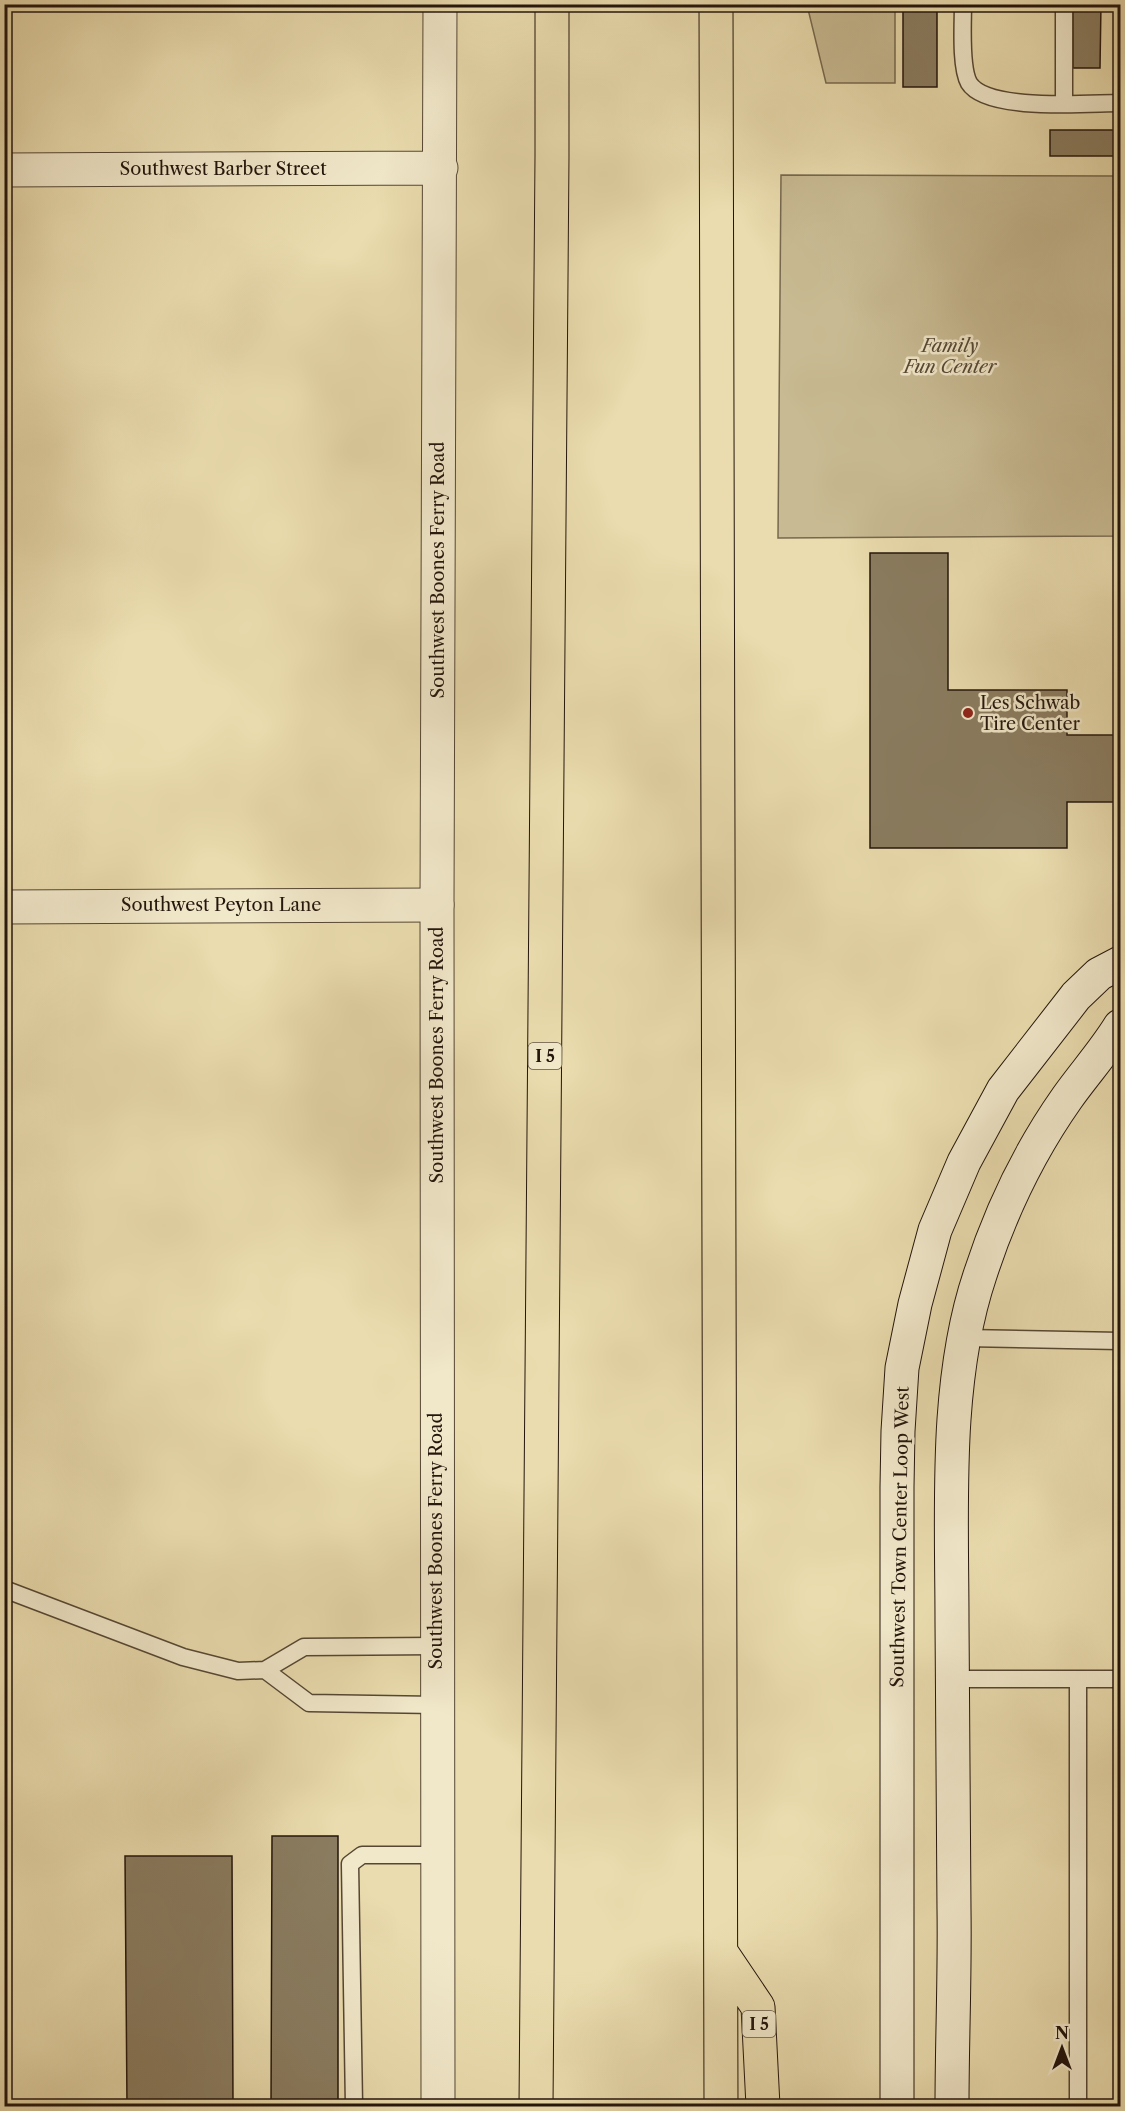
<svg xmlns="http://www.w3.org/2000/svg" width="1125" height="2111" viewBox="0 0 1125 2111" font-family="'Libre Caslon Text',serif">
<rect width="100%" height="100%" fill="#eadcae"/>
<filter id="stains"><feTurbulence type="fractalNoise" baseFrequency=".00333" numOctaves="4"/><feColorMatrix values="0 0 0 0 .2 0 0 0 0 .09 0 0 0 0 .02 0 0 0 .5 -.17"/></filter>
<radialGradient id="worn" r=".72"><stop offset=".6" stop-color="#630" stop-opacity="0"/><stop offset="1" stop-color="#630" stop-opacity=".3"/></radialGradient>
<path fill="#c8ba92" stroke="#76684f" stroke-width="1.5" d="M807,5H895V83H826Z
M781,175L1120,176V536L778,538Z"/>
<path fill="#8a7c60" stroke="#23150c" stroke-width="1.5" d="M903,4H937V87H903Z
M1073,4H1101L1100,68H1073Z
M1119,61H1120V95H1119Z
M1050,130H1120V156H1050Z
M870,553H948V690H1067V735H1120V802H1067V848H870Z
M272,1836H338V2106H271Z
M125,1856H232L233,2106H127Z"/>
<g fill="none" stroke-linecap="round" stroke-linejoin="round">
<g stroke="#554734" stroke-width="19">
<path id="service" d="M963,4C963,23 960,67 969,83C987,112 1088,103 1120,103
M1064,4V103
M965,1338L1120,1341
M4,1589L183,1657L238,1671L265,1670L304,1647L436,1646
M265,1670L309,1703L436,1705
M952,1679H1120
M354,2106L350,1864L362,1855H437
M1078,2106V1679"/>
</g>
<g stroke="#554734" stroke-width="35">
<path id="minor" d="M4,907L437,905"/>
</g>
<g stroke="#554734" stroke-width="35">
<path id="tertiary" d="M4,170L441,168
M438,2106L437,905L440,4"/>
</g>
<g stroke="#23150c" stroke-width="35">
<path id="secondary" d="M897,2106V1487L898,1431L902,1368L915,1304L935,1230L964,1162L1003,1090L1076,996L1099,974L1120,963
M952,2106C952,2041 955,1975 954,1909C954,1813 952,1718 952,1622C952,1510 944,1382 980,1275C1000,1213 1029,1152 1067,1098C1084,1074 1104,1052 1120,1026"/>
</g>
<g stroke="#23150c" stroke-width="35">
<path id="motorway" d="M716,4L721,2106
M721,1952L758,2007L763,2106
M536,2106L552,156V4"/>
</g>
<path stroke="#23150c" stroke-width="4" stroke-dasharray="1.5 3" stroke-linecap="butt" d="M1115,506H1120"/>
<use href="#service" stroke="#f1e8ca" stroke-width="16"/>
<use href="#minor" stroke="#f1e8ca" stroke-width="33"/>
<use href="#tertiary" stroke="#f1e8ca" stroke-width="33"/>
<use href="#secondary" stroke="#f1e8ca" stroke-width="33"/>
<use href="#motorway" stroke="#eadcae" stroke-width="33"/>
</g>
<circle fill="#8f2418" stroke="#f1e8ca" stroke-width="2" cx="968" cy="713" r="6"/>
<g text-anchor="middle" dominant-baseline="central" stroke-width="5" stroke-linejoin="round" paint-order="stroke">
<g fill="#f1e8ca" stroke="#615445" stroke-width="1.5">
<rect x="528.5" y="1043" width="33" height="26" rx="4.5"/>
<rect x="742.5" y="2011" width="33" height="26" rx="4.5"/>
</g>
<g font-size="16" font-weight="bold" fill="#23150c">
<text x="545" y="1056">I 5</text>
<text x="759" y="2024">I 5</text>
</g>
<g font-size="18" fill="#23150c" stroke="#f1e8ca">
<text x="223" y="169">Southwest Barber Street</text>
<text transform="translate(438 570) rotate(-90)">Southwest Boones Ferry Road</text>
<text x="221" y="905">Southwest Peyton Lane</text>
<text transform="translate(437 1055) rotate(-90)">Southwest Boones Ferry Road</text>
<text transform="translate(900 1537) rotate(-89)">Southwest Town Center Loop West</text>
<text transform="translate(436 1541) rotate(-90)">Southwest Boones Ferry Road</text>
</g>
<g font-size="18" font-style="italic" fill="#554734" stroke="#f1e8ca">
<text x="950" y="346">Family<tspan x="950" dy="21">Fun Center</tspan></text>
</g>
<g font-size="18" fill="#23150c" stroke="#f1e8ca" text-anchor="start">
<text x="980" y="703">Les Schwab<tspan x="980" dy="21">Tire Center</tspan></text>
</g>
</g>
<rect width="1125" height="2111" fill="none" stroke="#eadcae" stroke-width="24"/>
<rect x="6" y="6" width="1113" height="2099" fill="none" stroke="#23150c" stroke-width="3"/>
<rect x="12" y="12" width="1101" height="2087" fill="none" stroke="#23150c" stroke-width="1.5"/>
<g transform="translate(1062 2048)" stroke="#f1e8ca" stroke-width="4.5" paint-order="stroke">
<path d="M0-4.5L10 22L0 15L-10 22Z" fill="#23150c"/>
<text y="-9" font-size="16" font-weight="bold" text-anchor="middle" fill="#23150c">N</text>
</g>
<rect width="100%" height="100%" filter="url(#stains)"/>
<rect width="100%" height="100%" fill="url(#worn)"/>
</svg>
